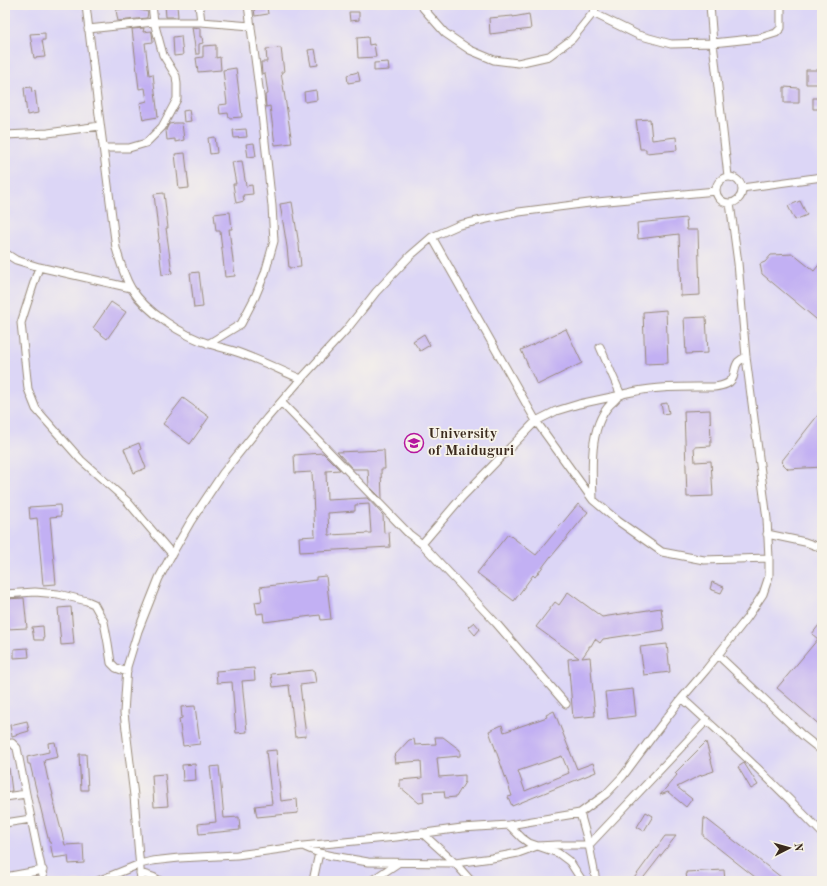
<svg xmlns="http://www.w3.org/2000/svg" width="827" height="886" viewBox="0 0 827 886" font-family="'Old Standard TT',serif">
<rect width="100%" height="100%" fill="#f7f3e8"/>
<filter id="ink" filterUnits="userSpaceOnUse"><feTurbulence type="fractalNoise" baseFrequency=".025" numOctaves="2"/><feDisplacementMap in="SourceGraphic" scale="8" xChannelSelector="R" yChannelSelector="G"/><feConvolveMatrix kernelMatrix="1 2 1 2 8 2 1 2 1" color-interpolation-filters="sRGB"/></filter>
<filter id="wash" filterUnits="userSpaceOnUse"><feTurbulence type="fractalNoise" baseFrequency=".012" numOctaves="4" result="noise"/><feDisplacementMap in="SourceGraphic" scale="16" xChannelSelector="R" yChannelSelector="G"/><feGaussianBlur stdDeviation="0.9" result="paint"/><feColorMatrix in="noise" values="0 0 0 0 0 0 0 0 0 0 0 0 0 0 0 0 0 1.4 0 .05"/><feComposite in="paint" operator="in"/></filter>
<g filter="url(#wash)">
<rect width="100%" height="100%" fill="#f4e9d4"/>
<path fill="#dcd6f6" d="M5,5H822V881H5Z"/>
<g id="blocks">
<path fill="#c2b0f3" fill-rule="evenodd" d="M128,5H139L140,10L148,12L147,18L118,21L116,10L128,8Z
M165,5H177L178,17H166Z
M267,7L268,14L255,16L254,9Z
M349,12H359V20L350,21Z
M529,14L531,29L490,34L489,18L513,16V17Z
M192,27L200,28V37H202L203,43L199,44V54H196Z
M144,28L143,32L151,31L152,33L153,42L145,43L149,75L153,74L158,117L146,119L143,120L140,103L147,101L145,88L139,89L132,29Z
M45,33V40H42L45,57L34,58L30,34Z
M181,36L183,55L174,56L173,37Z
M368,37L369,45L374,44L376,57L358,58L357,38Z
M216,45V58L220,57L221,70L198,72L196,58L203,57V46Z
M281,48L284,72H281L292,143L275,145L270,106L266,107L265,95L268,94L265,73L262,74L261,62H267L266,49Z
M315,49L318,65L311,66L308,50Z
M388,62L389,70L374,71V63Z
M236,68L242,117L229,118L228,113L220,114L219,105L227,104L223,70Z
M806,70H819V84H806Z
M358,72L360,81L348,83L347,75Z
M31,87L32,92L35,91L38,113L27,115L24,88Z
M784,87L799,88V103H784Z
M316,90L317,100L305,102L304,92Z
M813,98H822V109H813Z
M189,110L191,121L184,122L183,111Z
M650,119L652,140L676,137L677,150L646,153V149H640L636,120Z
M175,123H182L184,140L175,142V139L167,140L166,130L169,124Z
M246,129L247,137L234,138L233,130Z
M215,137L217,153L210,154L208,138Z
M254,143L256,156L248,157L246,144Z
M185,153L189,188L179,189L175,154Z
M242,161L246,186L252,185L253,194L243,195L244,201L236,203L233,184H236L232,162Z
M164,193L168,228H166L172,273L162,275L158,240L159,239L154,194Z
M800,201L807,215L795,220L788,206Z
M292,202L299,245L301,267L289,268L287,247L280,204Z
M230,212L232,229H229L235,276L225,277L220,231H216L214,214Z
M686,218L687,230H698L700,295L681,296L679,234L638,239L637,223Z
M793,254L814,271L822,261V324L762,274L760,264L765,262L771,255Z
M199,272L203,307L194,308L190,273Z
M111,302L126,312L107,339L93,328Z
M666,310L668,363L645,364L643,312Z
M706,317L708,353L686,354L684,318Z
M566,329L582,363L537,385L521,350Z
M424,334L430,345L420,351L413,341Z
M183,398L209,417L190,444L163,424Z
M667,403L669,413L663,414L661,404Z
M710,410L711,446L694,447L695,462L711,461L713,496L687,497L684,411Z
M822,410V467L788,469L781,462Z
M139,443L141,449L139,450L146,468L134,473L124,449Z
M384,450L385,469H381L382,499L369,486L368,469H353L337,452Z
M323,453L340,470L326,471L327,500L367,498L383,515L384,533L389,532L390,547L300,552L299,537L315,536L312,472L295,473L294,455ZM369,504L371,533L329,535L328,513L355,511V505Z
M578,504L588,512L551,557V556L535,577L533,575L514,601L477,573L508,534L536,555Z
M60,505L61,516L50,517L56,584L43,585L37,518L30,519L29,507Z
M326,576L331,619L321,620L320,615L264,622L263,613L257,614L255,602L262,601L260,587L316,580V577Z
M712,582L724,587L721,593L710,589Z
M568,592L602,617L661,608L664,630L603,639L600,643L595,639L591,646H589V648L582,658L590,657L595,716L573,718L568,659L579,658L536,627L555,602L559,605Z
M24,598L27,628L7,629L5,599Z
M71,607L74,644L61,645L58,608Z
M822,621V727L777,688L818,639L812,634Z
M474,622L480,629L475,635L468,627Z
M43,626L44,640H34L32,627Z
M667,644L670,672L644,675L640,647Z
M28,648L29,657L14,658V649Z
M254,668L255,680L242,681L247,732L236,733L232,682L217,683L216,671Z
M314,670L316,683L300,685L306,736L295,737L289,685L273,687L271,674Z
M633,689L636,716L608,719L605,692Z
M195,706L200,744L183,746L179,719L182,718L181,707Z
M554,711L577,769L593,763L596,772L512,806L508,797L512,796L489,731L502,725L504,732L547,717L546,715ZM562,756L569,773L525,791L518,771Z
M27,721L29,731L12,736L10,725Z
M435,737H443L460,750V756L437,758L439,777L465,775V782L456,797L445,798L444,791L423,792L424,802L419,803L400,787V780L422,778L421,761L395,763L394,756L409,740L414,739L415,745L436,744Z
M55,742L58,757L45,760L44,761L48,780H49L53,795H52L65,845L83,844L84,863L69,864L68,856L53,858L50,842H49L45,826L30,764H28L27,757L49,752L48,743Z
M706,742L714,771L699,776L677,787L692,799L686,807L668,792L660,795L677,775L675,773Z
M276,750L281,801L297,799L298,813L257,817L255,806L272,804L266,751Z
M79,754H86L88,790H81Z
M744,763L758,785L751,789L738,767Z
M195,764L196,780L183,781L182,765Z
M219,766L224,818L239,817L240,830L199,834L198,824L216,822L210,767Z
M9,768L12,791L5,792V769Z
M165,774L168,806L154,807L152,775Z
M646,812L653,816L644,831L637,827Z
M704,817L786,881H760L703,836Z
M665,836H676L641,881H632Z
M724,870L725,881H687L686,872Z"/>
</g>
</g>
<g filter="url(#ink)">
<use href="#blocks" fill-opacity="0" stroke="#988a79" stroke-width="1"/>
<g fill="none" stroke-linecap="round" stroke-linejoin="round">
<g stroke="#988a79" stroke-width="9">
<path id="minor" d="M86,5L97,99L116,248C120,262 124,276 131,288C146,312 183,336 210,344C221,348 233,350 245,355C264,362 282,371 301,379
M199,5L201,22
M423,5V8L445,33L470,50L494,60L518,63L549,56L572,39L593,13L597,5
M710,5L713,43L728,176
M593,13L638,35L671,44L713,43L760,38L776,33L781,28V5
M88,29L154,22H201L251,26
M5,135L48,133L100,126
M103,148H129L146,143L162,127L177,99V84L176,76L163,55L154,22L152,5
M716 190a13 13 0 1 1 26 0a13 13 0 1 1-26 0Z
M742,188L822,177
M432,237L536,421L593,500L618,521L662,552L704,560L769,558
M5,253L16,260L39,267L131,288
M39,267L21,323L28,389L36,409L81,460L127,501L172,554
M208,344L241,324L255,297L265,273L274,241L272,206L260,96L248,5
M281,402L409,534L422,544
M593,499C592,469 588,422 614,401C616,399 618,396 621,395C624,393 629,393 632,392C659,386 687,387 714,387C722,386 733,384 734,374C735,370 735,366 738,362C740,360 743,358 746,357
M767,534L805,542L822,548
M5,594L35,592L58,594L87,601L94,604L104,622L108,643L111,663L116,668L127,672
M718,655L802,735L822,751
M682,698C730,741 777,786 822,833
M566,704L496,623L422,544L462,497L536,421L556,411L579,404L621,395L600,347
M5,744L12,743L17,748L26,794L44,881
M5,797L26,794
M580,813L589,845L596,881
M5,823L31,819
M509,825L522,838L529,843L558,853L570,862L581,879L584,881
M422,833L455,863L471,881
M305,847L319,853L333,856L368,862L455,863L492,858L518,853L537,846L557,845H589L707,720
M140,873L153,877L160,881
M5,877L43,870
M98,881L140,864L152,861L179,858L237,855L303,846L396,837L462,828L509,825L580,813L606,794L623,776L652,737L682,698L706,670L747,618L763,594L769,576V558L767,519L746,357L738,263L730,203
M141,881L134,796L124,713L127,667L138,631L159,578L172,554L191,521L223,473L267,418L301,379L347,329L376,292L410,256L432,237L459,225L519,212L597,202L716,191
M313,881L319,853
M371,881L398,863"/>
</g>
<use href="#minor" stroke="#fff" stroke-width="7"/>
</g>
</g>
<defs>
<g id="university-ring" transform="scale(1)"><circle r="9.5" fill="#f7f3e8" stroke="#b5179e" stroke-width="1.5"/><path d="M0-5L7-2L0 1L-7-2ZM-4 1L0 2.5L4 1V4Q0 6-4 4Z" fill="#b5179e"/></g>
</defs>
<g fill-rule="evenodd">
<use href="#university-ring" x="414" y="443"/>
</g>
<g text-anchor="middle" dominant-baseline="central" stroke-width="3.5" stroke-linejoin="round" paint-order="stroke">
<g font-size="15" font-weight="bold" fill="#3b2a1e" stroke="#f7f3e8" text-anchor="start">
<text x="428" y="434">University<tspan x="428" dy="17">of Maiduguri</tspan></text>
</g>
</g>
<rect width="827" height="886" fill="none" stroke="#f7f3e8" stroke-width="20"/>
<g transform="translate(789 848) rotate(84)" stroke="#f7f3e8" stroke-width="3" paint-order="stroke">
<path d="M0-3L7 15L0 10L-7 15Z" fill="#3b2a1e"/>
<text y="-6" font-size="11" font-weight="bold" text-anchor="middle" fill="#3b2a1e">N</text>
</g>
</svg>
